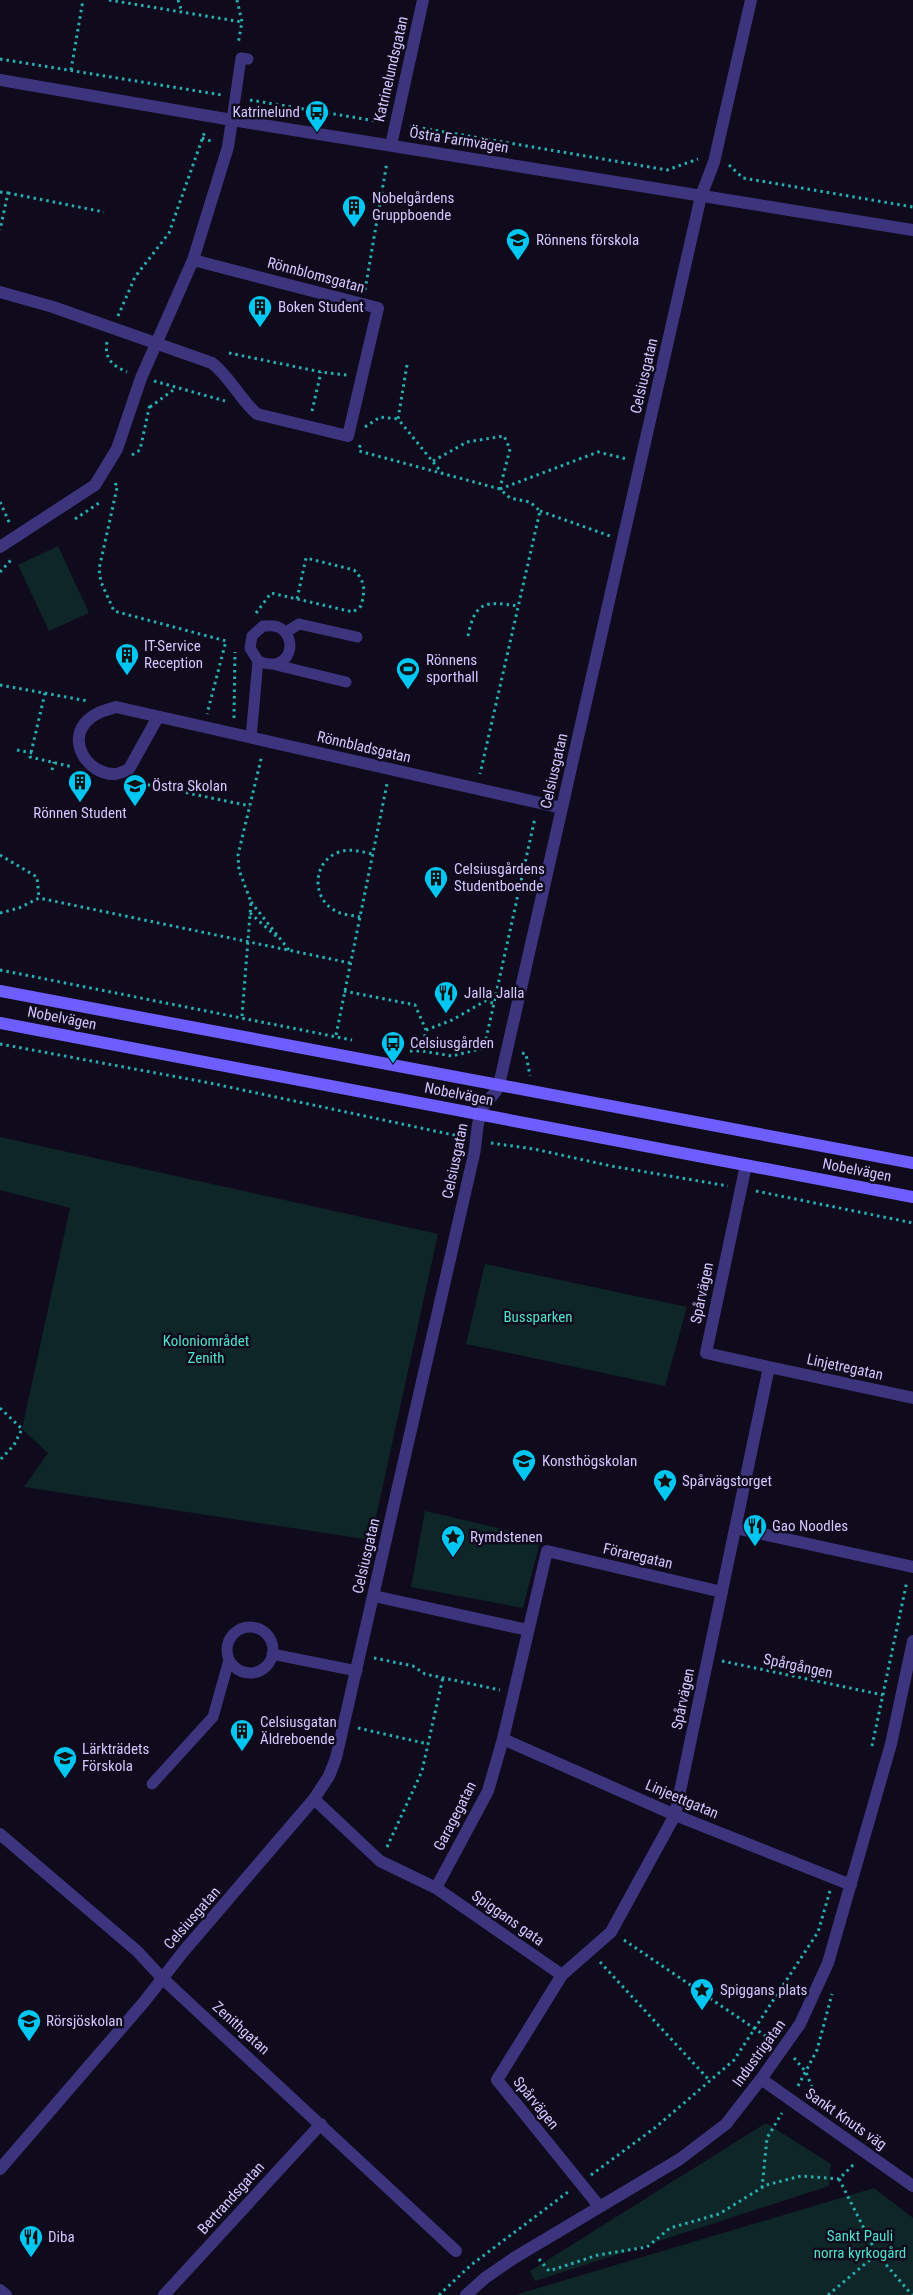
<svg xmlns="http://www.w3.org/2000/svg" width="913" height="2295" viewBox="0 0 913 2295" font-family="'Roboto Condensed',sans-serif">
<rect width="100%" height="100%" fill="#0f0b1d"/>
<path fill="#0e2627" d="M58,546L89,613L49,631L18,565Z
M0,1137L438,1234L371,1540L24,1487L48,1453L22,1429L70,1208L0,1190Z
M485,1264L687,1307L665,1386L466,1344Z
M425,1511L541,1538L523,1608L411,1587Z
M766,2123L831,2164L829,2186L535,2281L530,2271Z
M874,2188L913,2218V2295H515Z"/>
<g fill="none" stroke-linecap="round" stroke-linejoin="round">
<path stroke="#28afb2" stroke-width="3" stroke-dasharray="2.5 4" stroke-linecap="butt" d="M109,0L242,22
M178,0L182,12
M237,0L242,22L238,44
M0,59L222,95
M71,70L83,0
M250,100L382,122
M410,126L667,170L698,159
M202,138L214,142
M729,165L743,178L913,207
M0,192L8,193L0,230
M8,193L104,212
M365,290L387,162
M118,316L135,277L169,233L205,131
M107,342C104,359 113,366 127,372
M229,353L321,372L347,375
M407,365L398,419L442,473
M154,381L225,401
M150,407L176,388
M312,411L321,372
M365,427L380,417L398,419
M360,445L359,451L500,489L510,498L530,502L540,511L480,774
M132,455L140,450L150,404
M433,461L467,442L504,436L510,449L500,488
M116,483L115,487L117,488L99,569L101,582L114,611L226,641L207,714
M500,489L598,452L627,459
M0,502L10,524
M540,511L610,536
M75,519L99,503
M0,572L11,560
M256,613L271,593L353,612L361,606C365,591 366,582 354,570L306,558L297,599
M468,636C475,601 485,601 518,606
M0,685L88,701
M45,693L30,757L73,767
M234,718L235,652
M17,750L32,753
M52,770L54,762
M135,782L250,806
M136,798L137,783
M0,855L37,877L39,898
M251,902L289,950
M0,913L19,908L39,898L350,963
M250,913L277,937
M360,917C352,915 341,915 334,910C311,897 313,861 339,852C350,848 362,852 373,854
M0,970L352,1040
M344,991L415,1005L426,1030L422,1051
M242,1016L251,902L239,870L238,855L262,755
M426,1030L452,1020L485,1001L493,1003
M336,1035L387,784
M0,1044L210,1083L463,1137
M410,1051H422L452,1056L484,1048L535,818
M522,1053L526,1054L530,1076
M491,1143L534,1149L611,1166L728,1186
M756,1191L913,1223
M0,1408L22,1429L14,1445L0,1460
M374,1658L413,1666L425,1674L500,1690
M722,1661L883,1695
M358,1728L428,1744
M872,1746L907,1581
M387,1847L422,1771L443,1677
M624,1940L770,2039
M600,1962L710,2081
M794,2058L806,2072L816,2098
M798,2086L817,2050L832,1994
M591,2175L656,2127L734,2060L818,1932L830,1891
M839,2179L877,2254
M762,2188L767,2138L782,2113
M539,2259L549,2271L598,2255L647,2247L670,2228L719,2214L766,2185L801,2176L839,2179L854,2164
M439,2295L471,2265L568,2192
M828,2295L877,2254L912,2295"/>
<path stroke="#3d347e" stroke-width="11" d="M232,120L241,58L248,59
M329,308L332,296
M286,632L299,624L357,637
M276,665L346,682
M251,738L258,661L250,648L252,636L263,626C267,626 274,625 278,627C299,636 292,675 258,661
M227 1650a23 23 0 1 1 46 0a23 23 0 1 1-46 0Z
M272,1654L357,1671
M152,1784L213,1717L229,1660"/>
<path stroke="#3d347e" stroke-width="12" d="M391,145L423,0
M0,292L53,307L212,363C231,378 239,398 257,414L348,436L378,308L193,260
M0,547L95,485L117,449L141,378L193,260L228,147L232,120
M158,717L129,769C124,771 119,774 114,774C87,774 66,740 88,720C96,712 106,710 116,707L562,808
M769,1367L913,1398
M735,1528L913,1567
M374,1596L528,1630
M503,1739L675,1815L851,1885
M314,1799L380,1861L436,1888L488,1791L503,1739L547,1551L722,1592
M0,1834L137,1951L162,1978L456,2251
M436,1888L562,1975
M761,2079L913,2186
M0,2169L144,2002L183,1952L314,1799L329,1776L336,1758L474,1154C477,1140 476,1120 483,1107C488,1098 496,1095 499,1085L701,196L714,162L751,0
M599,2206L497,2080L562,1975L611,1932L675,1815L769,1367L706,1353L746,1165
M164,2295L321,2124
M466,2295L485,2278L514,2258L680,2159L726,2124L761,2079L800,2024L828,1963L891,1744L913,1641"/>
<path stroke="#3d347e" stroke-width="12" d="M0,80L232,120L913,230
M0,2290L6,2295"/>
<path stroke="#6f5eff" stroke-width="12" d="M0,991L913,1163
M0,1023L913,1197"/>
</g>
<defs>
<g id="bus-pin" transform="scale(1.25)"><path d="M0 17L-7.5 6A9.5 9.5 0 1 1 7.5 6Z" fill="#00c6f2" stroke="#0f0b1d"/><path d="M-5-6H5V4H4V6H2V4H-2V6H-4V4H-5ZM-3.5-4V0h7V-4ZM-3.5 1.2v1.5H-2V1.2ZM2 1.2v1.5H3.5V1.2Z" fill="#111"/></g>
<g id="building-pin" transform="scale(1.25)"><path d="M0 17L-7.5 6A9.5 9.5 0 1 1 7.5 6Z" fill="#00c6f2" stroke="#0f0b1d"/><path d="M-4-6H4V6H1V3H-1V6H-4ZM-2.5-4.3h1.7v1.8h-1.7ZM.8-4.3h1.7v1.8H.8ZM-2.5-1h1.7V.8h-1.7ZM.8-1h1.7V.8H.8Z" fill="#111"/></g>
<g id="school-pin" transform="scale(1.25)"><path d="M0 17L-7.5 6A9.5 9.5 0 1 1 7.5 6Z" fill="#00c6f2" stroke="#0f0b1d"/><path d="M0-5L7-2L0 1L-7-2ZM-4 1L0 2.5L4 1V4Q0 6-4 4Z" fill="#111"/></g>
<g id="stadium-pin" transform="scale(1.25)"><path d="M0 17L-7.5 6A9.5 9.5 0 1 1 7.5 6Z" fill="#00c6f2" stroke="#0f0b1d"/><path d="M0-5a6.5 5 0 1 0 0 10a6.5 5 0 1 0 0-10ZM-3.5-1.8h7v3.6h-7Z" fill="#111"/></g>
<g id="restaurant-pin" transform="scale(1.25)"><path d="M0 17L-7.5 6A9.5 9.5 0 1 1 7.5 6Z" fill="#00c6f2" stroke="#0f0b1d"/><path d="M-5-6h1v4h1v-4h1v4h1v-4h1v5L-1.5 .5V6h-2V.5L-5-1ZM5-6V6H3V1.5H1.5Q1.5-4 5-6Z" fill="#111"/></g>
<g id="university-pin" transform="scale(1.25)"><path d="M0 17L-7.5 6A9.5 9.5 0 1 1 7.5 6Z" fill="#00c6f2" stroke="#0f0b1d"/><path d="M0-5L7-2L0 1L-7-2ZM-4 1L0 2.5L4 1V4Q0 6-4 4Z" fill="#111"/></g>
<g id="sight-pin" transform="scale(1.25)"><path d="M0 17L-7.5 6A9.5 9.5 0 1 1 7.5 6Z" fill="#00c6f2" stroke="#0f0b1d"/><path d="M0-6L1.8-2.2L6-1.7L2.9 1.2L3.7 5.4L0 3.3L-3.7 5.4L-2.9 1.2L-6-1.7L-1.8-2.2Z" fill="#111"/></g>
</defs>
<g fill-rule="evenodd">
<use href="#bus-pin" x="317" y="112"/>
<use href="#building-pin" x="354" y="207"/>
<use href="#school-pin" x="518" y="240"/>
<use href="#building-pin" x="260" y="307"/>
<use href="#building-pin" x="127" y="655"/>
<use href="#stadium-pin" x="408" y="669"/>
<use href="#building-pin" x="80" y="782"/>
<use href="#school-pin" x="135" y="786"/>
<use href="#building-pin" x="436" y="878"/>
<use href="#restaurant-pin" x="446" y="993"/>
<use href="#bus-pin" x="393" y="1043"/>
<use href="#university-pin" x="524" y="1461"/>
<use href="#sight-pin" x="665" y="1481"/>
<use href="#restaurant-pin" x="755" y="1526"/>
<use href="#sight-pin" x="453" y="1537"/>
<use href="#building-pin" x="242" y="1731"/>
<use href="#school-pin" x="65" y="1758"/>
<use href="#sight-pin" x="702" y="1990"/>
<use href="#school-pin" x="29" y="2021"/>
<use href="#restaurant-pin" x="31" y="2237"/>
</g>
<g text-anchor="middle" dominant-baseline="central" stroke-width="5" stroke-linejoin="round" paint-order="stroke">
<g font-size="15" fill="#d2c7ff" stroke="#0f0b1d">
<text transform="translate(391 69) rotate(-77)">Katrinelundsgatan</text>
<text transform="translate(459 140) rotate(9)">Östra Farmvägen</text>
<text transform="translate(316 275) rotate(15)">Rönnblomsgatan</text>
<text transform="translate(644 376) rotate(-77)">Celsiusgatan</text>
<text transform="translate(364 747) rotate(13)">Rönnbladsgatan</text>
<text transform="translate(554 771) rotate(-77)">Celsiusgatan</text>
<text transform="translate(62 1018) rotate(11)">Nobelvägen</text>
<text transform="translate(459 1094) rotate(11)">Nobelvägen</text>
<text transform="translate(455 1161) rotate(-78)">Celsiusgatan</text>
<text transform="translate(857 1170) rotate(11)">Nobelvägen</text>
<text transform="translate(702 1293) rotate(-78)">Spårvägen</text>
<text transform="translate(845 1367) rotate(12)">Linjetregatan</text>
<text transform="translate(366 1556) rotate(-77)">Celsiusgatan</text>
<text transform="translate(638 1556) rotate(13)">Föraregatan</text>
<text transform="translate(798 1666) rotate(12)">Spårgången</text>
<text transform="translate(683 1699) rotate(-78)">Spårvägen</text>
<text transform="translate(682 1799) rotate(23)">Linjeettgatan</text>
<text transform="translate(455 1816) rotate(-63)">Garagegatan</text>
<text transform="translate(192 1918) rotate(-49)">Celsiusgatan</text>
<text transform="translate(508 1918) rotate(35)">Spiggans gata</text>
<text transform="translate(241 2028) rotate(42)">Zenithgatan</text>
<text transform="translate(759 2053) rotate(-54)">Industrigatan</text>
<text transform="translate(536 2103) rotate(51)">Spårvägen</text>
<text transform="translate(846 2119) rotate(35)">Sankt Knuts väg</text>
<text transform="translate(231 2198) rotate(-48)">Bertrandsgatan</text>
</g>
<g font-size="15" fill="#d2c7ff" stroke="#0f0b1d" text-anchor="start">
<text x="300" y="112" text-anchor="end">Katrinelund</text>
<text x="372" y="198">Nobelgårdens<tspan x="372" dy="17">Gruppboende</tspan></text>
<text x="536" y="240">Rönnens förskola</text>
<text x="278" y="307">Boken Student</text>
<text x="144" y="646">IT-Service<tspan x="144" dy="17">Reception</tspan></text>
<text x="426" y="660">Rönnens<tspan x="426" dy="17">sporthall</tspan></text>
<text x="152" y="786">Östra Skolan</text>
<text x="80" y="813" text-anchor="middle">Rönnen Student</text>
<text x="454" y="869">Celsiusgårdens<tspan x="454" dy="17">Studentboende</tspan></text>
<text x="464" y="993">Jalla Jalla</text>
<text x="410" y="1043">Celsiusgården</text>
<text x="542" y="1461">Konsthögskolan</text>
<text x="682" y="1481">Spårvägstorget</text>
<text x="772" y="1526">Gao Noodles</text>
<text x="470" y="1537">Rymdstenen</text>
<text x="260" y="1722">Celsiusgatan<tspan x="260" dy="17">Äldreboende</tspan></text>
<text x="82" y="1749">Lärkträdets<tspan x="82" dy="17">Förskola</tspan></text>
<text x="720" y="1990">Spiggans plats</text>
<text x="46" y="2021">Rörsjöskolan</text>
<text x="48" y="2237">Diba</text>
</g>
<g font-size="15" fill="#4fe2ca" stroke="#0f0b1d">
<text x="538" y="1317">Bussparken</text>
<text x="206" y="1341">Koloniområdet<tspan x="206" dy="17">Zenith</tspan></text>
<text x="860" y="2236">Sankt Pauli<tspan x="860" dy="17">norra kyrkogård</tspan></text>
</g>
</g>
</svg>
